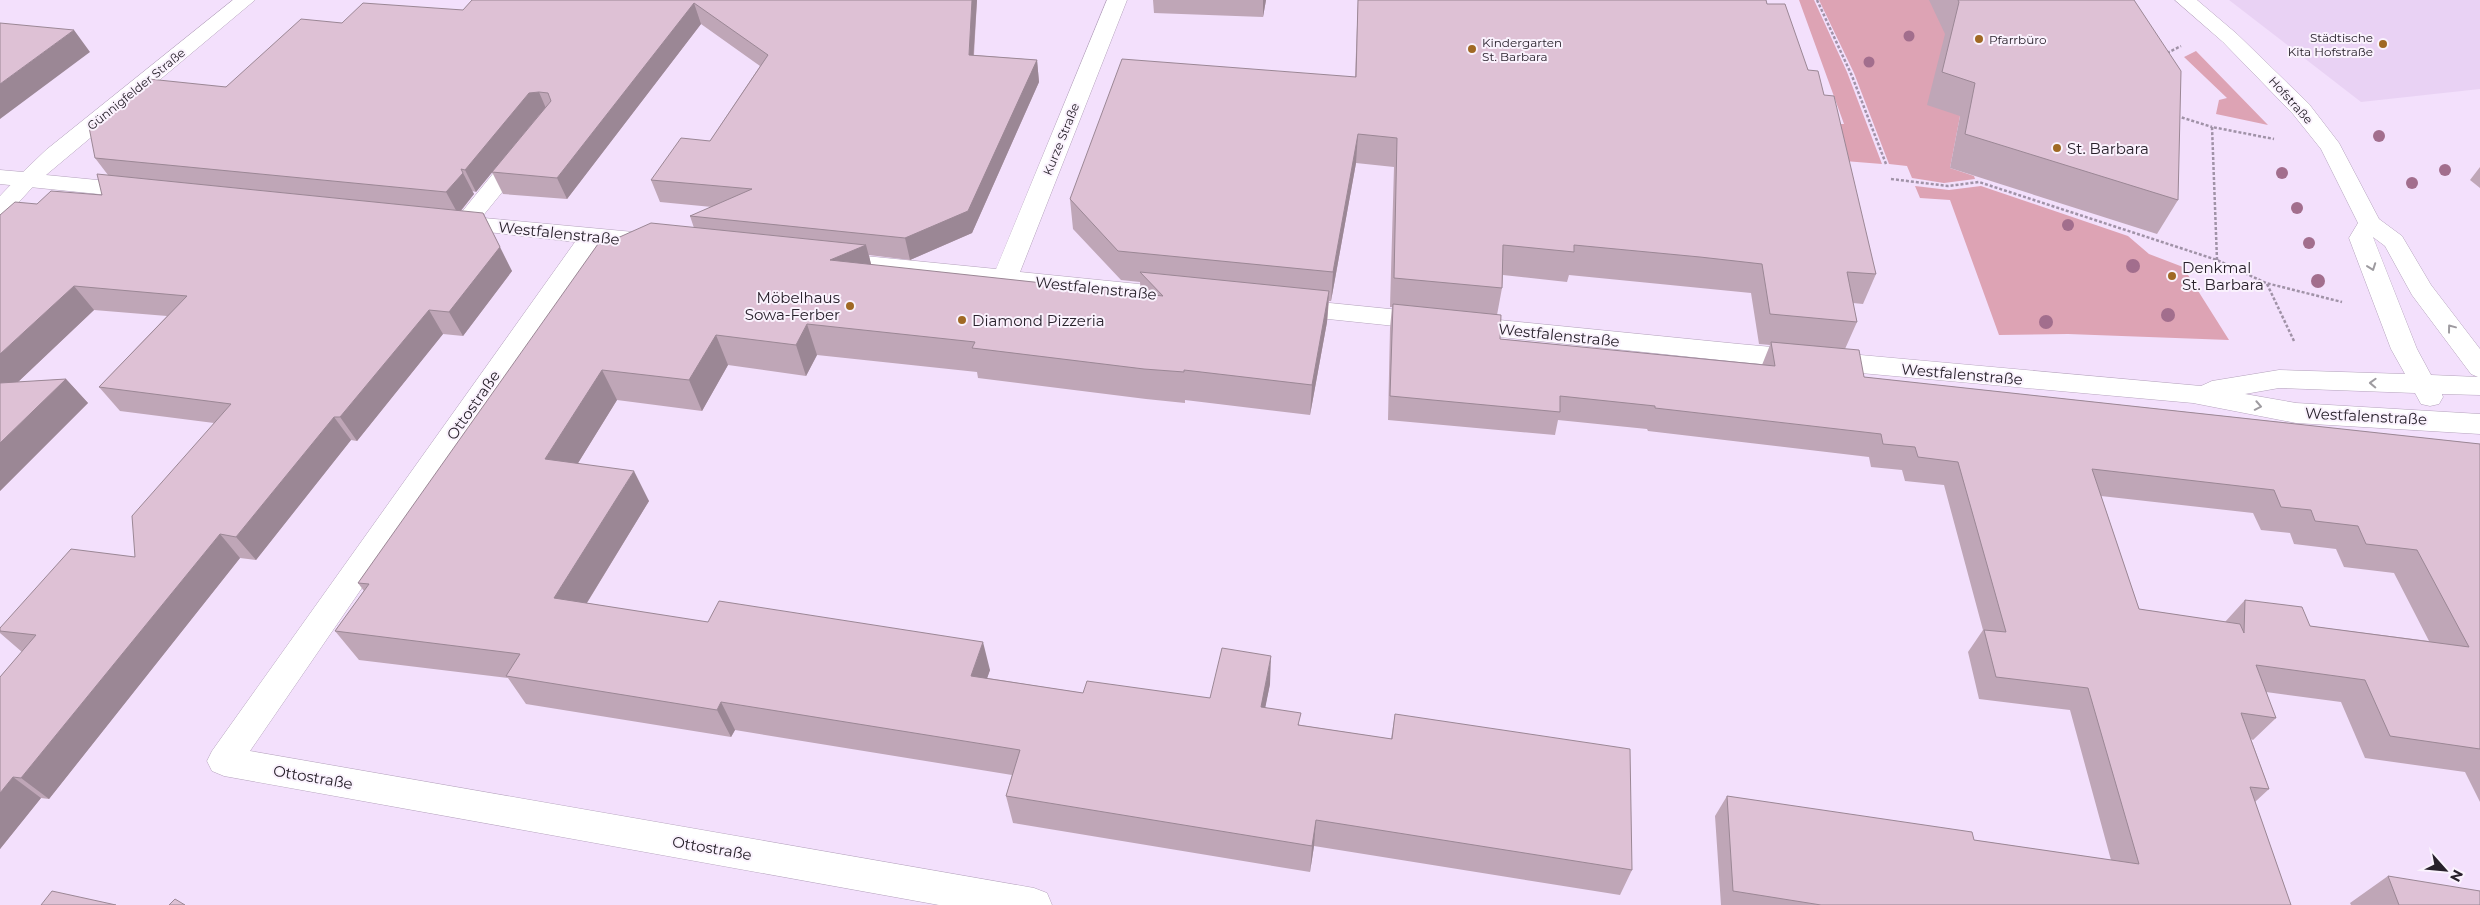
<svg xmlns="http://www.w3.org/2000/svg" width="2480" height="905" viewBox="0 0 2480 905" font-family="Montserrat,sans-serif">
<rect width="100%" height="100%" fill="#f3e0fc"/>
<path fill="#e9d2f4" d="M2229,0H2480V89L2361,102Z"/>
<path fill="#dda3b4" d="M1799,0H1814L1847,72L1882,164L1832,160L1824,124H1844Z
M1819,0H1935L1948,24L1960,116L1950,168L1974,176L1975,179L1944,183L1912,178L1907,166L1889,164L1854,73Z
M2196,51L2268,125L2216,114L2219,100L2227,98L2184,57Z
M1915,186L1949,190L1981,186L2128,236L2149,254L2183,267L2229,340L2068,334L1999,335L1950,200L1920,198Z"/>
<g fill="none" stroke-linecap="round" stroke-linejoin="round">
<g stroke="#b4a2bc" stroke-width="1">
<path id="service" d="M521,147L529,149L532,154L529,159L473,228L465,230L457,228L453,223L457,218L513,149Z
M28,173L36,175L39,180L8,214L0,216V196L20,175Z"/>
</g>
<g stroke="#b4a2bc" stroke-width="1">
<path id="minor" d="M233,0H255L46,175L138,184L146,186L149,191L146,196L138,198L0,184V170L23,172L46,150Z
M1107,0H1127L1020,272L1178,288L1187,290L1190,296L1187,302L1178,304L826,267L823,261L826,255L835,253L996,269Z
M2175,0H2197L2237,34L2309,104L2339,143L2379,219L2402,236L2431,285L2480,349V395L2442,394L2443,397L2439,404L2430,406L2421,404L2415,393L2279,388L2245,394L2296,403L2480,414V434L2296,423L2193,403L1739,362L1290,315L1281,313L1278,307L1281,301L1290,299L1739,344L2201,386L2212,381L2279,370L2405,374L2391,349L2349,238L2358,223L2321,149L2293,114L2223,42ZM2373,237L2385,246L2412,295L2471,374L2478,377L2431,375L2417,349Z
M452,215L655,234L663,237L667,242L663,247L655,250L598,244L250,751L1034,888L1047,893L1052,905H939L224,776L212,771L207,761L212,751L575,242L444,227L440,222L444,217Z"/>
</g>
<path stroke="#a092a7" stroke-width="2.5" stroke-dasharray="3 2" stroke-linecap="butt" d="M1817,0L1852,76L1886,164
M2167,53L2181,46
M2177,116L2212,127
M1891,179L1948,186L1979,182L2217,260L2266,283L2342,302
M2217,260L2212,127L2274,139
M2267,284L2294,341"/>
<use href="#service" fill="#fff" fill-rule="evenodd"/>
<use href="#minor" fill="#fff" fill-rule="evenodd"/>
</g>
<g fill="#a26e8d">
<circle cx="1909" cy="36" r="5.5"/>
<circle cx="1869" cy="62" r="5.5"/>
<circle cx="2379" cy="136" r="6"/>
<circle cx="2445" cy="170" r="6"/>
<circle cx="2282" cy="173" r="6"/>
<circle cx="2412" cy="183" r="6"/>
<circle cx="2297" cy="208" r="6"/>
<circle cx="2068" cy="225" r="6"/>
<circle cx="2309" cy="243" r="6"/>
<circle cx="2133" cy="266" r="7"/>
<circle cx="2318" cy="281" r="7"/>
<circle cx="2168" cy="315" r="7"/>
<circle cx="2046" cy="322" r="7"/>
</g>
<path fill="#bfa6b7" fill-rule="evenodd" d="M472,0H977L974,55L1037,60L1039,82L972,233L910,260L869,255L871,265L1141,294L1140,282L1121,280L1073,229L1070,199L1355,77L1358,0H1766L1767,4L1824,95L1876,274L1863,304L1853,303L1857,322L1845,349L1864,377L2480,444V802L2465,772L2365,758L2341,702L2266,692L2276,718L2253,740L2251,739L2269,789L2255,802L2291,905H1721L1715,816L1727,796L1974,840L2111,860L2070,710L1979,699L1968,652L1983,630L1944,485L1905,481L1902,470L1871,467L1869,457L1648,431L1647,429L1558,420L1555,435L1388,420L1390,328L1392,307H1390L1394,167L1356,163L1331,301H1329L1327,322L1310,415L1185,400V403L1146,399L978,378L977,372L817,355L806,376L728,365L702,411L617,400L578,463L649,501L587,603L990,670L987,678L1083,693L1210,698L1270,684L1265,707L1300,725L1391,739L1395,714L1632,870L1620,895L1314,846L1310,872L1013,823L1006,796L1012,775L735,730L731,737L526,704L508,678L359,660L335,631L364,591L358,583L604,244L694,228L690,216L712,207L660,202L651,180L710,141L760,66L701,24L567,199L503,194L492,172L539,115L476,192L472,191L474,194L461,211L512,271L463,336L443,334L357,441L351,440L256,560L240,558L49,799L41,798L0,849V677L22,652L0,633V628L135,557L214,423L120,411L99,387L167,316L94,310L18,382L66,379L88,403L0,491L37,204L102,195L108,175L95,158L342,23L463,10ZM1503,275L1567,282L1569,275L1751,293L1759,344L1770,345L1762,365L1500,339L1497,315L1502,288ZM2101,496L2253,513L2261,530L2290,533L2294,544L2336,549L2344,567L2394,573L2429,641L2310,626L2245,600L2225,622L2139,609Z
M1153,0H1266L1263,17L1154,13Z
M1929,0H1958L2178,200L2157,234L1950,168L1960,116L1927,105L1945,34Z
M2480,167V188L2470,180Z
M2388,876L2480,905H2351L2350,903Z"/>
<path fill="#9b8795" d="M972,0H977L972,76L969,55Z
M1263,0H1266L1263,17Z
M694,3L701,24L567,199L557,178Z
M74,30L90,52L0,119V84Z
M1037,60L1039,82L972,233L910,260L905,238Z
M539,92L548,113L539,115L476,192L465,170L529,93Z
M1358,134L1356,163L1331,301L1333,272Z
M463,173L474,194L458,214L446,192Z
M483,213L512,271L463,336L449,312Z
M866,245L874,275L830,260Z
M74,286L94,310L0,399V354Z
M1329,291L1327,322L1310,415L1312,385Z
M429,310L443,334L357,441L340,417Z
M807,324L817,355L806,376L796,345Z
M716,335L728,365L702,411L689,380Z
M602,370L617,400L562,489L545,459Z
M66,379L88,403L0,491V443Z
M334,417L351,440L256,560L236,537Z
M634,471L649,501L572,627L554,598Z
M220,534L240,558L49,799L21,778Z
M983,642L990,670L978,704L971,676Z
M1271,656L1270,684L1260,734L1261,707Z
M721,702L735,730L731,737L717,710Z
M13,777L41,798L0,849V793Z
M1316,820L1314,846L1310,872L1312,846Z"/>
<path fill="#dec1d5" stroke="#9b8795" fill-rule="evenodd" d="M472,0H972L969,55L1037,60L968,211L905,238L690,216L752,189L651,180L681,138L710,141L768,55L694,3L557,178L492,172L551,101L548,93L539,92L529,93L465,170L461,169L463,173L446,192L95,158L89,127L149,79L226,87L301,19L342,23L363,3L463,10Z
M1358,0H1766L1767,4H1785L1808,70L1818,71L1824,95L1834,96L1876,274L1847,272L1857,322L1770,314L1762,264L1700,257L1574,245V252L1503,245L1502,288L1394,278L1397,138L1358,134L1333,272L1118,251L1070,199L1122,59L1356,77Z
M1958,0H2134L2181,71L2178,200L1965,134L1975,83L1942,72L1959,2Z
M0,23L74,30L0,84Z
M97,174L483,213L500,247L449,312L429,310L340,417H334L236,537L220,534L21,778L13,777L0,793V677L36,635L0,631V628L71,549L135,557L132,516L231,404L99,387L187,296L74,286L0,354V215L15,202L37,204L51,191L102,195Z
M651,223L866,245L830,260L1163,296L1140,272L1329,291L1312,385L1184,370V372L1144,369L972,348L975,342L807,324L796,345L716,335L689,380L602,370L545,459L634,471L554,598L708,622L719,601L983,642L971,676L1083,693L1087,681L1210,698L1222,648L1271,656L1261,707L1301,713L1298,725L1392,739L1395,714L1630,749L1632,870L1316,820L1312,846L1006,796L1020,750L721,702L717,710L506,676L520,654L335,631L369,584L358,583L598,244H604Z
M1393,304L1501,315L1500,339L1775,366L1771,342L1859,350L1864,377L2480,444V749L2390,736L2365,680L2256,665L2276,718L2241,713L2269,789L2250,787L2291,905H1821L1733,891L1727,796L1972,832L1974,840L2139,864L2088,688L1996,677L1984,630L2006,632L1958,462L1918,457L1915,447L1883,444L1881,434L1655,408V406L1560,396V412L1390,396ZM2092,469L2274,490L2281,507L2311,510L2315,521L2358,526L2366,544L2417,550L2469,647L2310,626L2302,607L2245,600L2244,633L2240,624L2139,609Z
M66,379L0,443V383Z
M2388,876L2480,891V905H2399Z
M52,891L116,905H41Z
M175,899L185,905H169Z"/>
<defs><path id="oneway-chevron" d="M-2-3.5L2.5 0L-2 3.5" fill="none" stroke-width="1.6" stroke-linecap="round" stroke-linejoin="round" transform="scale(1.25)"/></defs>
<g stroke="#9e9ba0">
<use href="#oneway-chevron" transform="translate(2372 267) rotate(70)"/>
<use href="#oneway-chevron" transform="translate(2451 328) rotate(-127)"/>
<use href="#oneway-chevron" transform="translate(2373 383) rotate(-178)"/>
<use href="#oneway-chevron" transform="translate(2258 406) rotate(11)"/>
</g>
<g fill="#a06924" stroke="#faf2fd" stroke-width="2">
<circle cx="1979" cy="39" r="5"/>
<circle cx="2383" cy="44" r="5"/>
<circle cx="1472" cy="49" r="5"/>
<circle cx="2057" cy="148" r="5"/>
<circle cx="2172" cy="276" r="5"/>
<circle cx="850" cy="306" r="5"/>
<circle cx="962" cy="320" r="5"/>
</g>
<g text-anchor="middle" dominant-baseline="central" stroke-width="4" stroke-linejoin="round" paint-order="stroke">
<g font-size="12" fill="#28212b" stroke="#faf2fd" text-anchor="start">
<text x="2373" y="37" text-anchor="end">Städtische<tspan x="2373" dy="14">Kita Hofstraße</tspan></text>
<text x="1989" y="39">Pfarrbüro</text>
<text x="1482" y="42">Kindergarten<tspan x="1482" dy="14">St. Barbara</tspan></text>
</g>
<g font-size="12" fill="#28212b" stroke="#faf2fd">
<text transform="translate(136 89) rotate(-39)">Günnigfelder Straße</text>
<text transform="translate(2291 100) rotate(48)">Hofstraße</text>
<text transform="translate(1061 139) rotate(-68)">Kurze Straße</text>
</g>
<g font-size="15" fill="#28212b" stroke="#faf2fd" text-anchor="start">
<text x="2067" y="148">St. Barbara</text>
<text x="2182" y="267">Denkmal<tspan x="2182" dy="17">St. Barbara</tspan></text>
<text x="840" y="297" text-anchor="end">Möbelhaus<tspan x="840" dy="17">Sowa-Ferber</tspan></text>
<text x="972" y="320">Diamond Pizzeria</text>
</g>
<g font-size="15" fill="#28212b" stroke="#faf2fd">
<text transform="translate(559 233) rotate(6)">Westfalenstraße</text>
<text transform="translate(1096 288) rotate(6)">Westfalenstraße</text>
<text transform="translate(1559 335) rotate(6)">Westfalenstraße</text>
<text transform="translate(1962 374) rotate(5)">Westfalenstraße</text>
<text transform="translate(473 405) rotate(-55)">Ottostraße</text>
<text transform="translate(2366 416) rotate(3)">Westfalenstraße</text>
<text transform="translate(313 777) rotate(10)">Ottostraße</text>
<text transform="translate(712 848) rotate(10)">Ottostraße</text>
</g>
</g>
<g transform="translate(2445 870) rotate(117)" stroke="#faf2fd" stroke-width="4" paint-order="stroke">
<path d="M0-4L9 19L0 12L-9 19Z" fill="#28212b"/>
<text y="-8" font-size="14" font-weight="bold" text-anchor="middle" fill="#28212b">N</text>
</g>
</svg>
